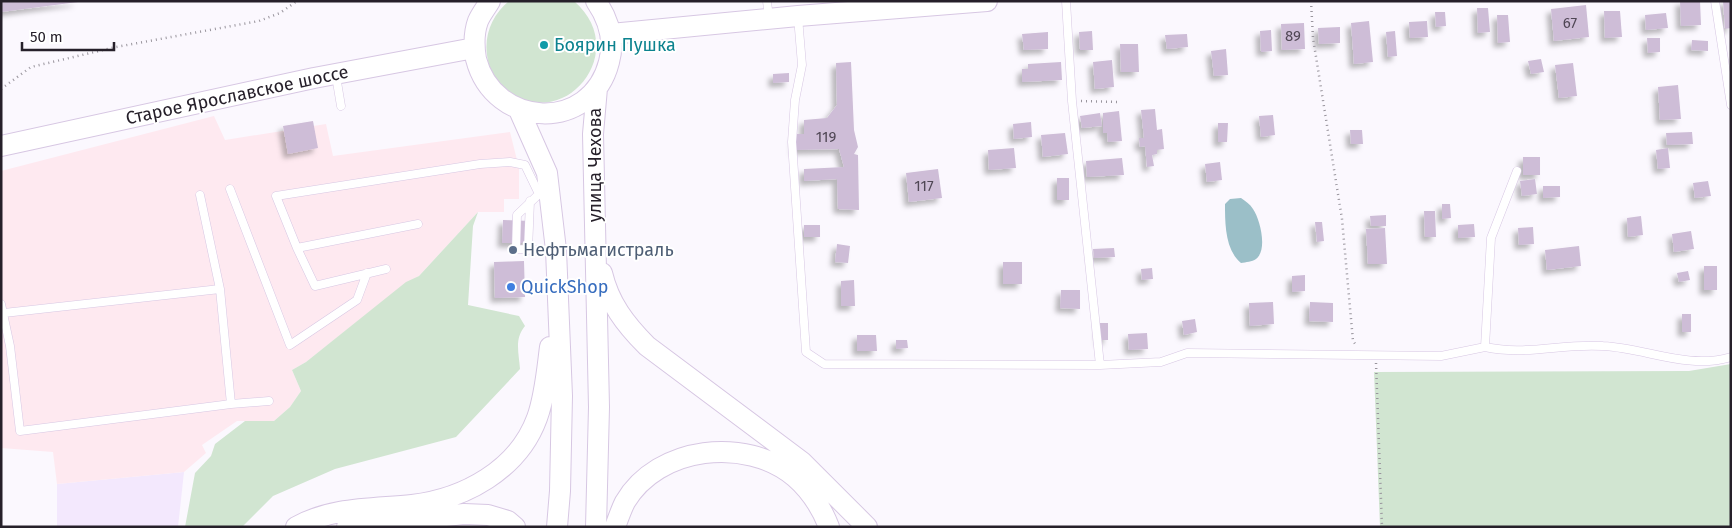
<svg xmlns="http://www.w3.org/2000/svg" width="1732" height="528" viewBox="0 0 1732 528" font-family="'Fira Sans',sans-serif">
<defs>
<filter id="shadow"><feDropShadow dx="-4.5" dy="4.5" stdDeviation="2.5" flood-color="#0004"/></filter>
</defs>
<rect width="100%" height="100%" fill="#fbf8fe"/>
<path fill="#f3e8fd" d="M184,472L178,527H57V484Z"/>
<path fill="#fee9f0" d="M214,116L225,140L326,124L333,156L510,132L519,168V199H504V212H478L419,276L406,283L306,362L292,370L301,391L290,407L274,421H237L202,445L206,453L184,472L57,484L53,452L1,448V171Z"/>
<path fill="#d1e5d1" d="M509,1H574C634,53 560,137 505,88C495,79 488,68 487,55C484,34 493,14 509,1Z
M478,212L473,226L468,305L519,316L525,326C514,339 519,353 520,369L456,437L335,469L273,496L242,527H185L195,473L211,456L215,444L245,421H274L290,407L301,391L292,370L306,362L406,282L419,276Z
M1731,364V527H1380L1374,372L1689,371Z"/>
<path fill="#9bbfc8" d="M1241,198C1245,201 1250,204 1253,209C1260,219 1268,250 1256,259C1252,262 1246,262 1241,263C1225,250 1225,223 1225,204L1230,199Z"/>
<path fill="#cebdd7" filter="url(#shadow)" d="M1,1H77L78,2L1,12Z
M1680,1H1700L1701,25L1681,26Z
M1723,1H1731V28L1725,29Z
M1586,5L1589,37L1554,41L1551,9Z
M1477,8H1488L1490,32L1478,33Z
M1604,11H1620L1622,37L1605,38Z
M1435,12H1445L1446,26L1436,27Z
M1666,13L1668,28L1646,30L1645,15Z
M1497,15H1508L1510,42L1498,43Z
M1369,21L1373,62L1354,64L1351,23Z
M1427,21L1428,37L1410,38L1409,22Z
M1304,23L1305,49L1282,50L1281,24Z
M1340,27V43L1319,44L1318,28Z
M1271,30L1272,51L1261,52L1260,31Z
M1092,31L1093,50H1080L1079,32Z
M1395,31L1397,56L1388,57L1386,32Z
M1048,32V49L1024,50L1022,34Z
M1187,34L1188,47L1167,49L1165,35Z
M1647,38H1660V52L1648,53Z
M1692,40L1708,41V51L1691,50Z
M1120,44H1138L1139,72H1121Z
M1226,49L1228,75L1214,76L1211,51Z
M1541,59L1544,72L1531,74L1528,61Z
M1112,60L1114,87L1095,89L1093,62Z
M851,62L854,130L858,147L854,154L858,155L859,210L838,209L837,179L804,181V169L844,167L839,149L795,150L796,134H804V120L827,118L837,105L836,63Z
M1061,62L1062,80L1022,82V69H1028V64Z
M1573,63L1577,96L1559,98L1555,65Z
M789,73V82L773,83V74Z
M1678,85L1681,119L1660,120L1658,87Z
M1155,109L1157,130L1162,129L1164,149L1157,150V154L1152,155L1154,166L1147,167L1145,146L1140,147L1139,138H1144L1141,110Z
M1119,111L1122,141L1108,142L1107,133H1103V113Z
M1100,113L1102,126L1082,128L1080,116Z
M1273,115L1275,135L1261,137L1259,116Z
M313,121L318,148L288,154L283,126Z
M1031,122L1032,137L1014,139L1013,124Z
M1218,123H1228L1227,142H1218Z
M1350,130H1362L1363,144H1351Z
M1692,132L1693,144L1667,145L1666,133Z
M1065,133L1068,154L1043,157L1041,135Z
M1014,148L1016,168L989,170L988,150Z
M1668,148L1670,168L1658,169L1656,150Z
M1523,157H1540V175H1523Z
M1122,158L1124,175L1087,177L1086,161Z
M1220,162L1222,180L1207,182L1205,164Z
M938,169L942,198L909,202L906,173Z
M1057,178H1069V200H1057Z
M1535,179L1537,194L1522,196L1520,181Z
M1708,181L1711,196L1695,198L1693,183Z
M1543,186H1560V197L1543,198Z
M1442,204H1450L1451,218L1442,219Z
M1424,211H1435L1436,237H1425Z
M1386,215V226H1371L1370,216Z
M1641,216L1643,235L1628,237L1627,218Z
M503,220L532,221V243H502Z
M1315,222H1322L1324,241L1317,242Z
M1474,224L1475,237L1458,238V225Z
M804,225H820V237H804Z
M1533,227L1534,244L1519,245L1518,228Z
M1385,228L1387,264H1368L1366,229Z
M1691,231L1694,249L1674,252L1672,234Z
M837,244L850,246L848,263L835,262Z
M1579,246L1581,266L1547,270L1545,250Z
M1114,248L1115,257L1094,258L1093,249Z
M524,261L525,297L495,298L494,262Z
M1003,262H1022V284H1003Z
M1704,266H1717V290H1704Z
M1152,268L1153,279L1142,280L1141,269Z
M1688,271L1690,280L1679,282L1677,273Z
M1305,275V291L1292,292V276Z
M854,280L855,306H841V281Z
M1061,290H1080V309L1060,308Z
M1273,302L1274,324L1250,326L1249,303Z
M1310,302L1333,303V322L1309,321Z
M1682,314H1691V332H1682Z
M1195,319L1197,332L1184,335L1182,321Z
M1100,323H1108V340H1100Z
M1147,333L1148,349L1129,350L1128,334Z
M857,335H876L877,351H857Z
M896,340H907L908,348L896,349Z"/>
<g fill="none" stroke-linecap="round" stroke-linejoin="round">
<g stroke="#d7c7e3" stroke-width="9">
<path id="lane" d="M767,1L769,19
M1066,1L1072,101L1100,365
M1715,1L1731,105
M798,17L802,65L795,100L792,142L806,352L824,364L1100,365L1161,362L1187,353L1441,356L1485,347L1491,238L1517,171
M336,76L341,106
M230,189L290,345L357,300L367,273
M544,194H539L517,215L516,249L554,250
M200,195L220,289L231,404
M297,248L418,224
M528,250L530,201
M386,269L315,286L297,248L276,196L480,164L510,162L525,165L539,194
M1,304L10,346L20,431L231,404L269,401
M4,313L220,289
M1485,347C1526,356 1562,343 1603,346C1646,348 1687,370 1731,357"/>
</g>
<g stroke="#d7c7e3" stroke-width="22">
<path id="secondary" d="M490,1C486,8 481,14 478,21C474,32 474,47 476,59C494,129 591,133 609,62C615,40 609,20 596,1
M611,34L798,16L987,1
M519,110L547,173L556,250L562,396L560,491L557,527
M1,146L314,78L474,48
M602,273C609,303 625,324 647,346L802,462L867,527
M296,527C332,507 372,509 412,505C464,499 518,470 537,418C545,396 547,370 550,347
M347,527L464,514L488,515L508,521L515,527
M596,527L599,407L593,134L597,88
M615,527C618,519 621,510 625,502C658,446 746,436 795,477C810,490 822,509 829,527"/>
</g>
<path stroke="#99959d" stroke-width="2.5" stroke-dasharray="1 4" stroke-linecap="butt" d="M1311,1L1313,38L1342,219L1353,341L1356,345
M1,89L31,67L116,47L259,21L280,13L297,1
M1081,101L1119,102
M1376,363L1382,527"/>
<use href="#lane" stroke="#fff" stroke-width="8"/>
<use href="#secondary" stroke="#fff" stroke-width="20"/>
</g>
<circle fill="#0f9aa8" stroke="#fff" stroke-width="2" cx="544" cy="45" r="5"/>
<circle fill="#5c6f8a" stroke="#fff" stroke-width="2" cx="513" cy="250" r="5"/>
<circle fill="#3f7fe0" stroke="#fff" stroke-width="2" cx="511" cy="287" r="5"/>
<g text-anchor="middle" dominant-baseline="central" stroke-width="4" stroke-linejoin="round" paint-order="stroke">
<g font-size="15" fill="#504755">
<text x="1570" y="23">67</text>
<text x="1293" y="36">89</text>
<text x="826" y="137">119</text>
<text x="924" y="186">117</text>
</g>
<g font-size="18" fill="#0d838f" stroke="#fff" text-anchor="start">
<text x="554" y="45">Боярин Пушка</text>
</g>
<g font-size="18" fill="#26202a" stroke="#fff">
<text transform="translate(237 95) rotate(-12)">Старое Ярославское шоссе</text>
<text transform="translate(595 165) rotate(-90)">улица Чехова</text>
</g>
<g font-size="18" fill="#4e5e75" stroke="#fff" text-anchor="start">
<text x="523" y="250">Нефтьмагистраль</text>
</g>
<g font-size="18" fill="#366cbe" stroke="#fff" text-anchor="start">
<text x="521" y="287">QuickShop</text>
</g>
</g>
<rect width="1732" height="528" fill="none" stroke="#26202a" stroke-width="5"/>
<path d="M22 42v8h92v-8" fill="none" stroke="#26202a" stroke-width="2.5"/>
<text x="30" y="42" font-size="15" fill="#26202a" stroke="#ffffff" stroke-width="4" paint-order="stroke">50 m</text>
</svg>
